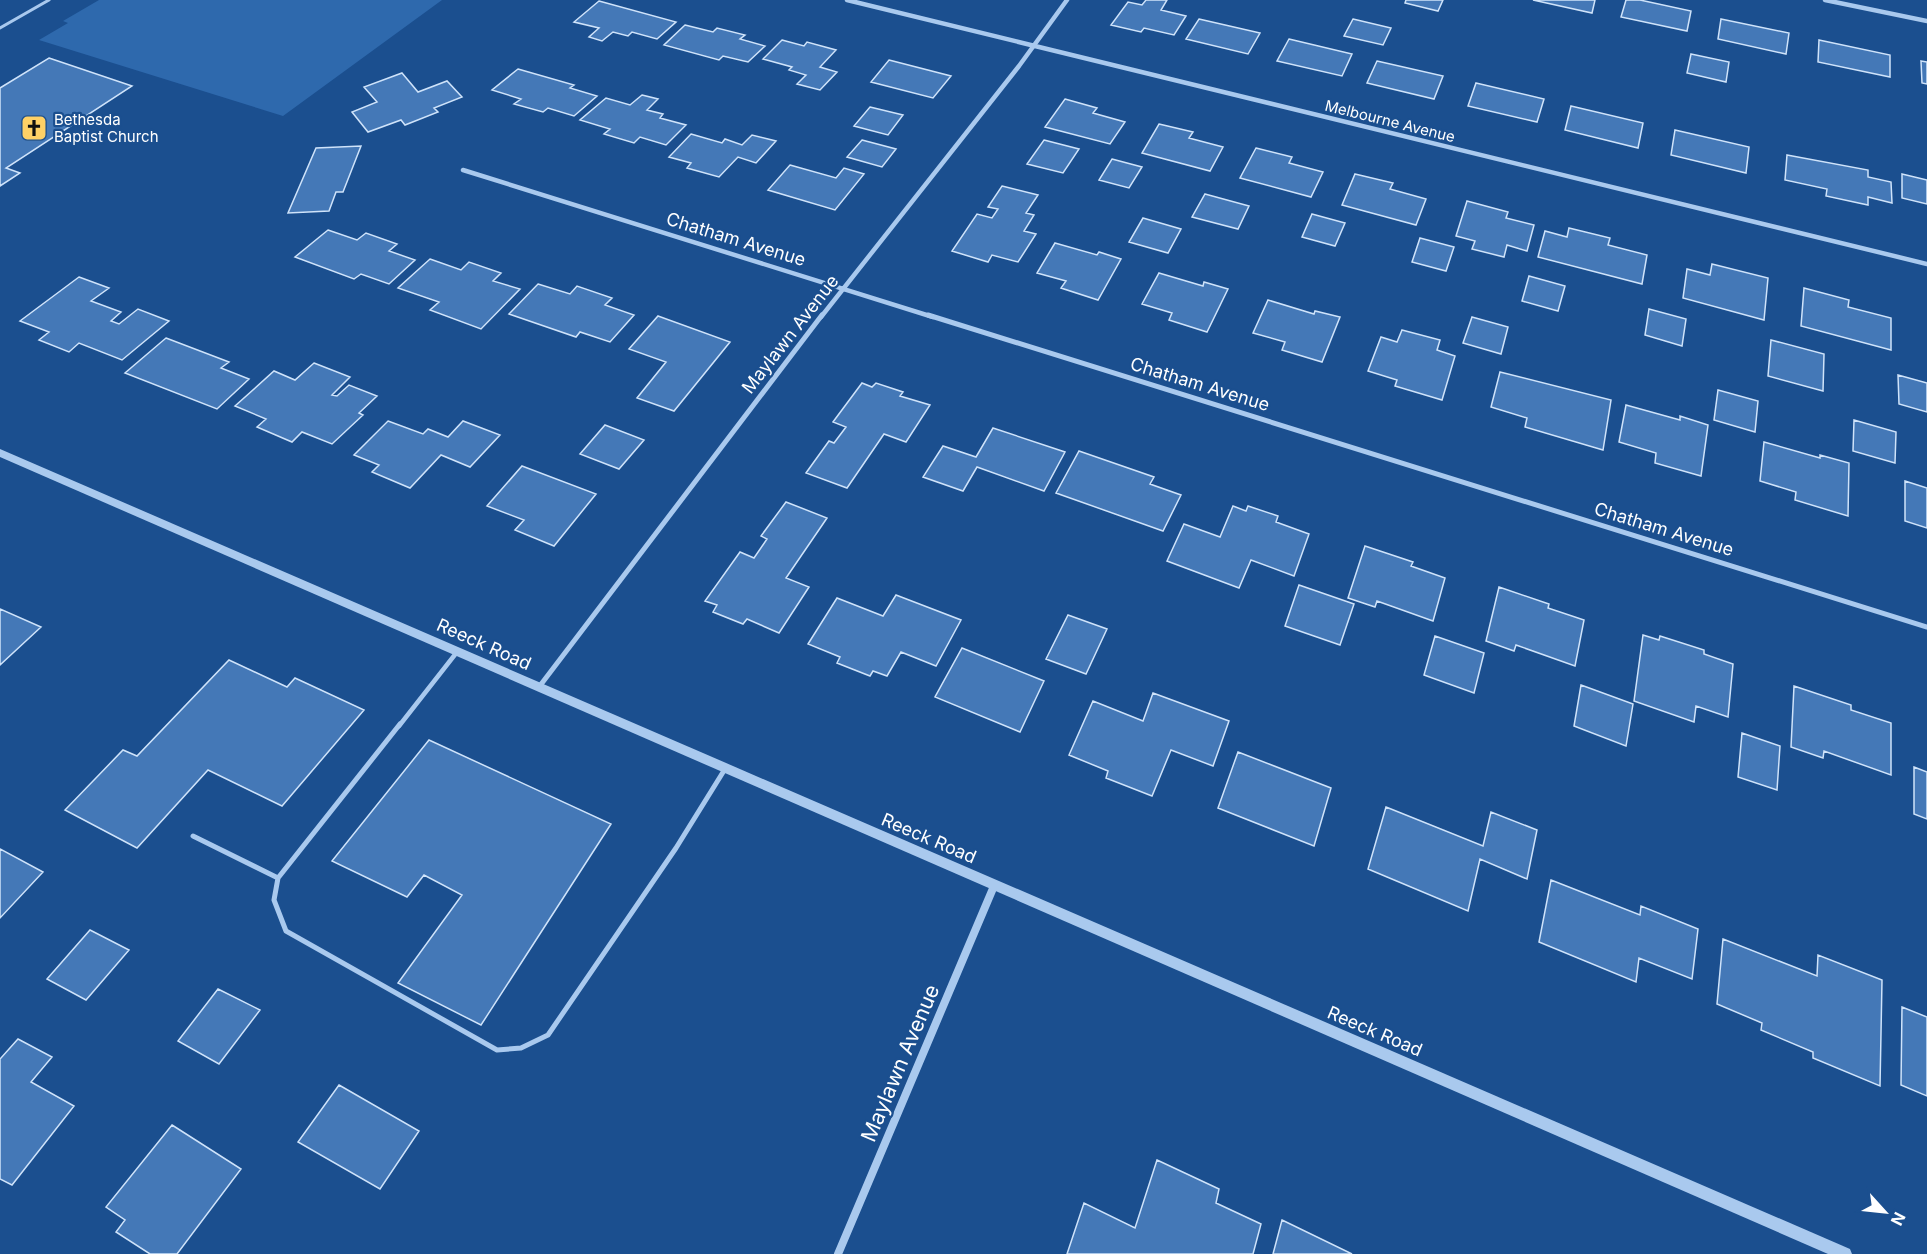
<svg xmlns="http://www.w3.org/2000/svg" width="1927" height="1254" viewBox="0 0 1927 1254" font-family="Inter,sans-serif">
<rect width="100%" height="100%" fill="#1b4f8f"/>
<path fill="#2e69ad" d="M99,0H442L283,116L39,40L68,23L63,21Z"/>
<path fill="#4478b7" stroke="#cfe3fa" stroke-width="1.5" d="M1146,0H1167L1161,10L1186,16L1174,35L1144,28L1141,32L1111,25L1128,2L1142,5Z
M1406,0H1443L1438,11L1405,3Z
M1533,0H1595L1592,13Z
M1626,0H1640L1691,11L1687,31L1621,17Z
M599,1L676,22L657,39L632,32L628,36L613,32L602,41L589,37L599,28L574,22Z
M1199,19L1260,33L1248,54L1186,39Z
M1353,19L1391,28L1383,45L1344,36Z
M1721,19L1789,33L1786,54L1718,39Z
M685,25L713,32L717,28L745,35L740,39L765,46L748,62L723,56L719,60L664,45Z
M1289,39L1352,54L1342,76L1277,61Z
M782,40L804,46L807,42L836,50L820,67L837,72L820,90L797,84L806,75L789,70L792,67L763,59Z
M1819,40L1890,55V77L1818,62Z
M1691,54L1729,62L1726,82L1687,73Z
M49,58L132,86L6,168L20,173L0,186V88Z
M889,60L951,76L933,98L871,82Z
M1377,61L1443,76L1434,99L1367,83Z
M1921,61L1927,62V84L1922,83Z
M518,69L574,85L570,88L597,96L574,116L548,108L543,112L514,104L521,99L492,90Z
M402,73L418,92L447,81L462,97L434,108L438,112L405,125L401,120L368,132L352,112L377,102L364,87Z
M1476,83L1544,99L1537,122L1468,106Z
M642,95L658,99L647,110L663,114L660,118L686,125L666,145L640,137L634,143L604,134L610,129L580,120L606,98L630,105Z
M1065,99L1097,108L1093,113L1125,122L1110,144L1045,127Z
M1571,106L1643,123L1638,148L1565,130Z
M870,107L903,115L888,135L854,126Z
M1159,124L1193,132L1189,138L1223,147L1210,171L1142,153Z
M1675,130L1749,147L1746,173L1671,155Z
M691,134L722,143L725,139L742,145L752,135L776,141L756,163L738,157L719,177L687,168L691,163L669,157Z
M862,140L896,149L882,167L847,157Z
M1044,140L1079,149L1063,173L1027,164Z
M361,146L343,192H336L329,211L288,213L316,148Z
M1256,148L1292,157L1289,163L1323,172L1311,197L1240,178Z
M1787,155L1868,170V177L1891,182L1892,203L1868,197V205L1826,196L1827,189L1785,180Z
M1112,159L1142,167L1129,188L1099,180Z
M790,165L836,178L844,168L864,174L835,210L768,190Z
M1355,174L1393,183L1390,189L1426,199L1416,225L1342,205Z
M1902,174L1927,180V204L1902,198Z
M1002,186L1038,195L1026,213L1034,215L1024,231L1036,234L1018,262L992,255L988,262L952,251L977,214L992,218L998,209L988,207Z
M1205,194L1249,206L1238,229L1192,217Z
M1467,201L1508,212L1506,218L1534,225L1527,251L1507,245L1504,257L1472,249L1475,241L1456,236Z
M1312,214L1345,223L1335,246L1302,237Z
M1143,218L1181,229L1168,253L1129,242Z
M1569,228L1610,238L1608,245L1647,255L1642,284L1538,257L1545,231L1567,237Z
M328,230L357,240L366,233L397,244L389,251L415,260L389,284L361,274L354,279L295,257Z
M1420,238L1454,247L1446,271L1412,262Z
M1055,243L1097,255L1099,252L1121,259L1098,300L1061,288L1066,281L1037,273Z
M430,259L461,270L469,262L501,273L493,281L520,289L481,329L430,310L439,302L398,288Z
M1712,264L1768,278L1764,320L1683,298L1687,269L1710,275Z
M1159,273L1203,286L1204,282L1228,289L1207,332L1169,320L1172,313L1142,304Z
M1529,276L1565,286L1558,311L1522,301Z
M79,277L109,288L91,301L121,312L111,321L119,324L138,309L169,321L122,360L79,343L69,352L39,340L49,332L20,321Z
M538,284L570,294L577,286L612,298L605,305L634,315L610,342L580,332L576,337L509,314Z
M1804,288L1849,300L1848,307L1891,318V350L1801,326Z
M1268,300L1314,314L1315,311L1340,317L1322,362L1282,350L1285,342L1253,333Z
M1649,309L1686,319L1682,346L1645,335Z
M658,316L730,342L674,411L637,398L666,362L629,349Z
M1472,317L1508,327L1501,354L1463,343Z
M1402,330L1440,340L1437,350L1455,356L1442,400L1395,386L1397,380L1368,371L1381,337L1397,342Z
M166,338L229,362L221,368L249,379L217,409L125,373Z
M1771,340L1824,354L1823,391L1768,376Z
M314,363L350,377L332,395L337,396L349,385L377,396L359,413L363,415L332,444L302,432L292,442L257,427L266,419L235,406L274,371L295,380Z
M1500,372L1611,400L1603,450L1525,427L1527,418L1491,407Z
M1898,375L1927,383V412L1899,404Z
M862,383L872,387L876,383L903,392L900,396L930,405L906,442L884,434L847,488L806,473L829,441L834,443L846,427L833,422Z
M1718,390L1758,401L1755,432L1714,420Z
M1626,405L1680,420V416L1708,425L1701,476L1655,463L1656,453L1619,442Z
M1854,420L1896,432L1895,463L1853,451Z
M388,421L423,434L428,429L448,437L463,421L500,435L470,467L441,455L410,488L372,472L379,465L354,455Z
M605,425L644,440L619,469L580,454Z
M993,428L1065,452L1044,491L977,467L963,491L923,477L943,446L976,457Z
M1764,442L1820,458V455L1849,463L1848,516L1795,500L1796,492L1760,481Z
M1079,451L1154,477L1150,484L1181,495L1163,531L1056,493Z
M522,466L596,494L554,546L515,530L524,520L487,506Z
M1905,481L1927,488V528L1905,521Z
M786,502L827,518L786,578L809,587L779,633L747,619L743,624L713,612L717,605L705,601L740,552L754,558L767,539L761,536Z
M1233,506L1246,511L1248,506L1278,516L1276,522L1309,534L1294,576L1251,560L1239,588L1167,561L1184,524L1220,537Z
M1365,546L1413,562L1411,566L1445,578L1433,621L1377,601L1375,607L1348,598Z
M1299,585L1354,604L1340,645L1285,626Z
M1499,587L1549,604L1548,608L1584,620L1575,666L1516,645L1514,651L1486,641Z
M896,595L961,620L936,666L901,652L887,676L873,671L870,676L837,663L840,657L808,644L837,598L883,616Z
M0,609L41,627L0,665Z
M1068,615L1107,629L1086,674L1046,659Z
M1643,635L1659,640L1660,636L1704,650V654L1733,664L1728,717L1696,706L1694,722L1634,701Z
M1435,636L1484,653L1474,693L1424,675Z
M962,648L1044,681L1020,732L935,697Z
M229,660L287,687L295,678L364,710L282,806L208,770L137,848L65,810L123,750L137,756Z
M1581,685L1633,704L1626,746L1574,726Z
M1794,686L1851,705V710L1891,723V775L1824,751L1823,758L1791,747Z
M1153,693L1229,721L1213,766L1171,750L1152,796L1106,778L1108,771L1069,755L1093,701L1143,721Z
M1742,733L1780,746L1777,790L1738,777Z
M429,740L611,824L481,1025L398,983L462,895L424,875L407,897L332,861Z
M1238,752L1331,788L1314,846L1218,808Z
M1914,767L1927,772V819L1914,814Z
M1386,807L1483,846L1491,812L1537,830L1527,879L1480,859L1468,911L1368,869Z
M0,849L43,872L0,918Z
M1551,880L1640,915L1641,906L1698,929L1692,979L1639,958L1636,982L1539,942Z
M90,930L129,950L86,1000L47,979Z
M1723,939L1817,976L1818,955L1882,980L1880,1086L1813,1058V1052L1761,1030L1762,1023L1717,1004Z
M218,989L260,1010L219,1064L178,1041Z
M1902,1007L1927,1017V1096L1901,1085Z
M18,1039L52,1057L31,1082L74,1106L12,1185L0,1179V1059Z
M339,1085L419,1131L380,1189L298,1142Z
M172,1125L241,1169L177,1254H150L116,1232L125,1220L106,1207Z
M1157,1160L1219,1189L1216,1203L1261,1224L1253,1254H1067L1084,1203L1135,1228Z
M1282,1220L1352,1254H1273Z"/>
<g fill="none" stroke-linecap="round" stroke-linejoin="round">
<path stroke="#a9c9ee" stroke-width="3" d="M0,28L49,0"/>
<path stroke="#a9c9ee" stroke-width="4.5" d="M399,726L457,652"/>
<path stroke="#a9c9ee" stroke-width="5" d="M400,724L278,878L274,900L286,931L497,1050L521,1048L548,1035L676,848L725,769
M193,836L278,878"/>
<path stroke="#a9c9ee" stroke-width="4.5" d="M847,0L1927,264
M1825,0L1927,21
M463,170L933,317
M821,317L1019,66L1067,0"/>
<path stroke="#a9c9ee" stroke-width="5" d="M928,315L1927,627
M539,687L822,315"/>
<path stroke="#a9c9ee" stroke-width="8" d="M838,1254L994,886"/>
<path fill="#a9c9ee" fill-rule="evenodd" d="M0,449L1850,1249L1852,1254H1828L0,457Z"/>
</g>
<defs>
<g id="church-square" transform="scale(1.35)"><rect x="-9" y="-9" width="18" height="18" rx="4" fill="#ffd166" stroke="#1b4f8f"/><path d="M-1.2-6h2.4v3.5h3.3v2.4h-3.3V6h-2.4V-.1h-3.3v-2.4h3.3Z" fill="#111"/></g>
</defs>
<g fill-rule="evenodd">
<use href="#church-square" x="34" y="128"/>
</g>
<g text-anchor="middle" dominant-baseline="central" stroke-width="4.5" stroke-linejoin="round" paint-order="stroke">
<g font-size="15" fill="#fff" stroke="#1b4f8f" text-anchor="start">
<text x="54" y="119">Bethesda<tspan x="54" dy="17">Baptist Church</tspan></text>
</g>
<g font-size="15" fill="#fff" stroke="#1b4f8f">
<text transform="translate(1390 121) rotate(14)">Melbourne Avenue</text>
</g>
<g font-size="18" fill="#fff" stroke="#1b4f8f">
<text transform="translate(736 239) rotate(17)">Chatham Avenue</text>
<text transform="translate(790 334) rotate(-52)">Maylawn Avenue</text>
<text transform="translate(1200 384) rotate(17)">Chatham Avenue</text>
<text transform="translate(1664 529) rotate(17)">Chatham Avenue</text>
<text transform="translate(484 644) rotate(24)">Reeck Road</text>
<text transform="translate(929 838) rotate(23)">Reeck Road</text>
<text transform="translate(1375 1031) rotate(23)">Reeck Road</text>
</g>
<g font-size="21" fill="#fff" stroke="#1b4f8f">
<text transform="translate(900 1063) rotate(-67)">Maylawn Avenue</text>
</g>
</g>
<g transform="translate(1885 1212) rotate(117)" stroke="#1b4f8f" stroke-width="4.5" paint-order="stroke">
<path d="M0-4.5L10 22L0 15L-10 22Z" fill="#ffffff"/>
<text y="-9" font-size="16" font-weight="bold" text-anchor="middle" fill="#ffffff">N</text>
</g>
</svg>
